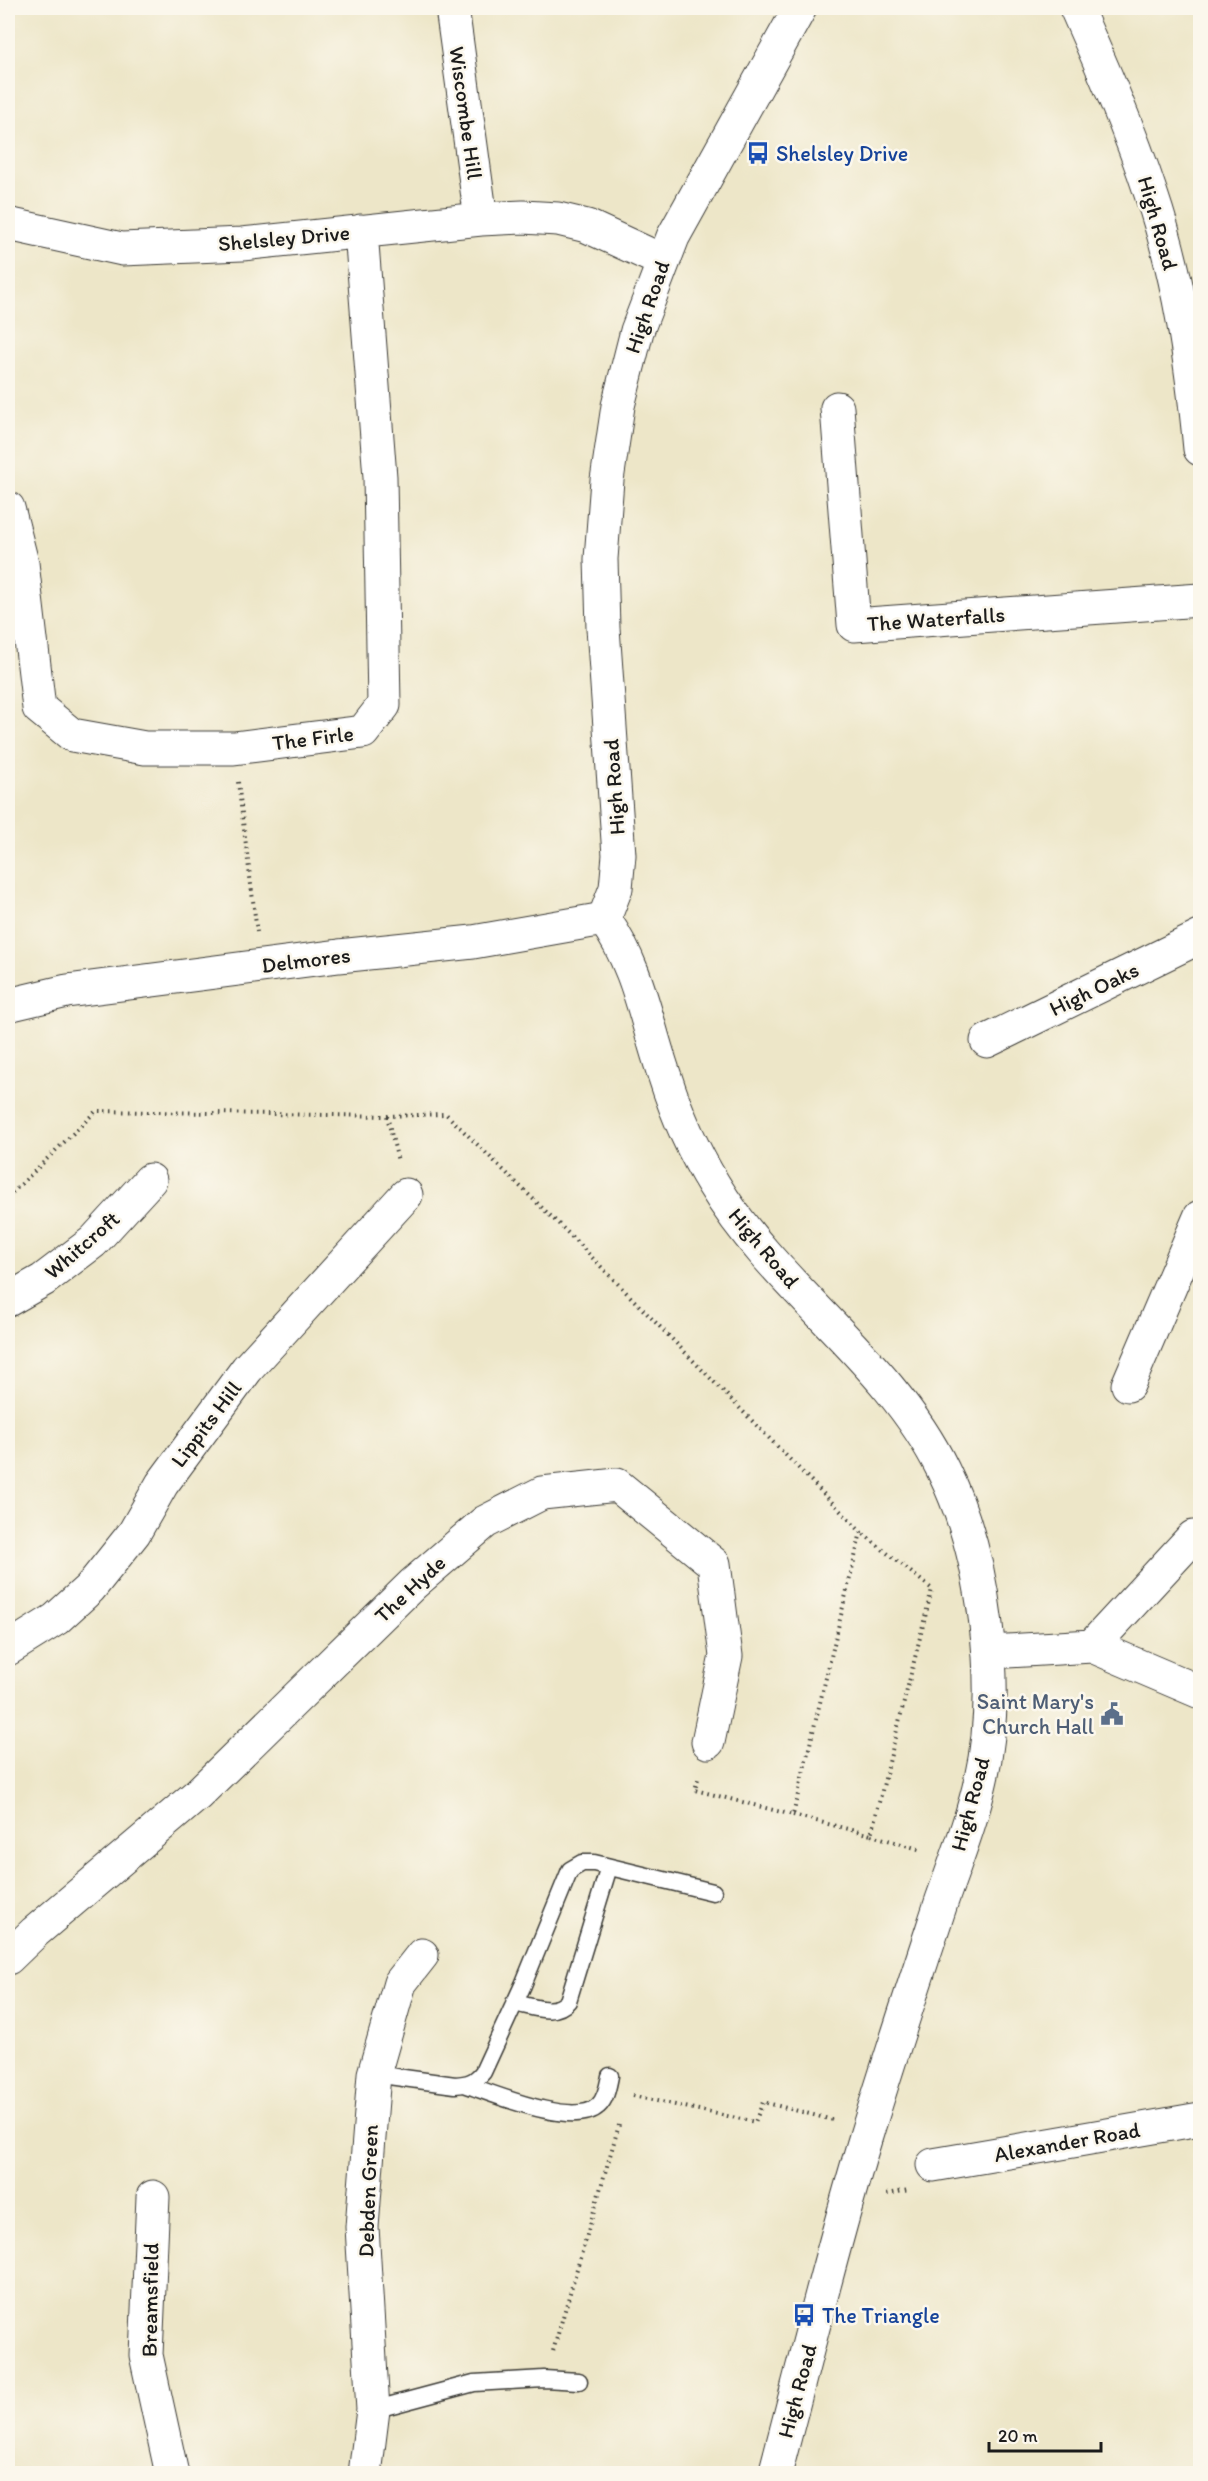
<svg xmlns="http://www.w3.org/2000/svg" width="1208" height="2481" viewBox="0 0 1208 2481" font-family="Itim,sans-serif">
<rect width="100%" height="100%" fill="#fbf7ec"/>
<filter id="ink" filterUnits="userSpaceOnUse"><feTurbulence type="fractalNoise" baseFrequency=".0167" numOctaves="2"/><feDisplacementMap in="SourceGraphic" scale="12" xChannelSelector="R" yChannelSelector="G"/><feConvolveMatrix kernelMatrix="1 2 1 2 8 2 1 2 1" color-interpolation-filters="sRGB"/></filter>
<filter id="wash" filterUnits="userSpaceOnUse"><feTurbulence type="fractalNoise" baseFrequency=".008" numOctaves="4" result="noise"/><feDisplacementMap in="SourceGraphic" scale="24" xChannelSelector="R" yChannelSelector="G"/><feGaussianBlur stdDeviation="1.35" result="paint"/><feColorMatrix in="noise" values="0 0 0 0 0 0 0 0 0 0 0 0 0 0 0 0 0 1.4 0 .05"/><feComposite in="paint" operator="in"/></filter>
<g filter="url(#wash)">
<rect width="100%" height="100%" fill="#ede6c8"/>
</g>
<g filter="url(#ink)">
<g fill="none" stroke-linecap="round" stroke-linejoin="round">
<g stroke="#3b3a36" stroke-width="19">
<path id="service" d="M514,2003C532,2006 555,2017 568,2001L609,1867
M374,2074L455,2085C468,2084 474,2083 483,2072L523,1985L570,1870L582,1863H594L713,1892
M467,2085C494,2094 575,2128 598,2106C606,2099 608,2086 610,2076
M373,2410L474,2383L544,2379L579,2381"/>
</g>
<g stroke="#3b3a36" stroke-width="35">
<path id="minor" d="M452,8L481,219
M1076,8C1103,69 1130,130 1151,194C1179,276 1192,364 1200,449
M8,224L122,249L242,244L481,219L523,217L558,219L587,226L663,261
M837,408L854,625L1200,600
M8,508L22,563L39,708L72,735L145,748H234L363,732L384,705L380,477L361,231
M8,1005L67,991L339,956L473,942L604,919
M987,1041L1200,937
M8,1300L43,1280L93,1242L150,1180
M1128,1385L1200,1217
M1092,1646L1193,1537
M8,1649L56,1619L90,1588L134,1533L162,1484L247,1369L406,1195
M990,1652L1092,1646L1200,1692
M8,1958L35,1932L197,1795L413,1584L485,1522L542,1493L617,1485L714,1564L726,1656L708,1742
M933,2165L1200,2119
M153,2197L146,2355L172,2474
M365,2474L373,2410L362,2227L374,2074L400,1983L422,1955"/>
</g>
<g stroke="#3b3a36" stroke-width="35">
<path id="tertiary" d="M775,2474C805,2361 832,2247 866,2136C890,2057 916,1979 942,1900C956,1860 972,1820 981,1779C1002,1686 985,1555 943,1470C889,1359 777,1290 714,1185C693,1151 677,1115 665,1077C645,1020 640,970 604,919L616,888L619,855L603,628L601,559L607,480L618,406L637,331L673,237L800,8"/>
</g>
<path stroke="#3b3a36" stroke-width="4" stroke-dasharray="1.5 4.5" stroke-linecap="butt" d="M238,782L257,932
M387,1116L446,1114L570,1235L861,1532L793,1815L695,1790L699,1775
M8,1197L96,1111L387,1116L398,1161
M793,1815L871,1835L932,1589L861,1532
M871,1835L922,1850
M633,2096L755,2122L763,2102L833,2120
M887,2194L909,2190
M553,2351L619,2125"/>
<use href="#service" stroke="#fff" stroke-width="16"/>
<use href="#minor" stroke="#fff" stroke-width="33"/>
<use href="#tertiary" stroke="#fff" stroke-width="33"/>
</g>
</g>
<defs>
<g id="bus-bare" transform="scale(1.8)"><path d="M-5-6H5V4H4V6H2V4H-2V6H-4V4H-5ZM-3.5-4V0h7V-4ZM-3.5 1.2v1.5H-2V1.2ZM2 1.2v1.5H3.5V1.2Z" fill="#1a4fb4" stroke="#fbf7ec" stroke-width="2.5" paint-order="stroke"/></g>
<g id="civic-bare" transform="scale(1.8)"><path d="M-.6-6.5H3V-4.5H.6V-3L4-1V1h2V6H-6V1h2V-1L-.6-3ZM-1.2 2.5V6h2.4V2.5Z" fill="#5c6f8a" stroke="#fbf7ec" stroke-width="2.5" paint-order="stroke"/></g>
</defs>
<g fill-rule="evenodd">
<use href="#bus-bare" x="758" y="153"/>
<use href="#civic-bare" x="1112" y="1714"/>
<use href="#bus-bare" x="804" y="2315"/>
</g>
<g text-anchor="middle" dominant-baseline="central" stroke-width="5" stroke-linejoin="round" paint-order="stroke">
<g font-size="22" fill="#1c1c1c" stroke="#fbf7ec">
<text transform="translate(466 113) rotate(82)">Wiscombe Hill</text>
<text transform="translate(1158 223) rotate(74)">High Road</text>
<text transform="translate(284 238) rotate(-5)">Shelsley Drive</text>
<text transform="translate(647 307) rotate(-71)">High Road</text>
<text transform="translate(936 619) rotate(-4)">The Waterfalls</text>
<text transform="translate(313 738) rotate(-7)">The Firle</text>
<text transform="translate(614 787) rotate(-94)">High Road</text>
<text transform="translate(306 960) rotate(-7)">Delmores</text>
<text transform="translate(1094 989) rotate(-26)">High Oaks</text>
<text transform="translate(82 1245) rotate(-41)">Whitcroft</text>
<text transform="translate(764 1248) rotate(50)">High Road</text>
<text transform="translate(206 1424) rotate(-53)">Lippits Hill</text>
<text transform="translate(410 1589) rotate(-43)">The Hyde</text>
<text transform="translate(970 1804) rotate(-75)">High Road</text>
<text transform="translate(1067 2142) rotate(-10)">Alexander Road</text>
<text transform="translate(368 2191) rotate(-88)">Debden Green</text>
<text transform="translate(150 2300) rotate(-89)">Breamsfield</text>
<text transform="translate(797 2391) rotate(-75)">High Road</text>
</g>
<g font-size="22" fill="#164399" stroke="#fbf7ec" text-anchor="start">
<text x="776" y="153">Shelsley Drive</text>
<text x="822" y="2315">The Triangle</text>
</g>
<g font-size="22" fill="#4e5e75" stroke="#fbf7ec" text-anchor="end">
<text x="1094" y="1701">Saint Mary's<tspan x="1094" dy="25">Church Hall</tspan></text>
</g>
</g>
<rect width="1208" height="2481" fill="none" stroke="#fbf7ec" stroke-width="30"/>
<path d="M989 2442v9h112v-9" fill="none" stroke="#1c1c1c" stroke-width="3"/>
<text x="998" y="2442" font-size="18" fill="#1c1c1c" stroke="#fbf7ec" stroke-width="4.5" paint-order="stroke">20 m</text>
</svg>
